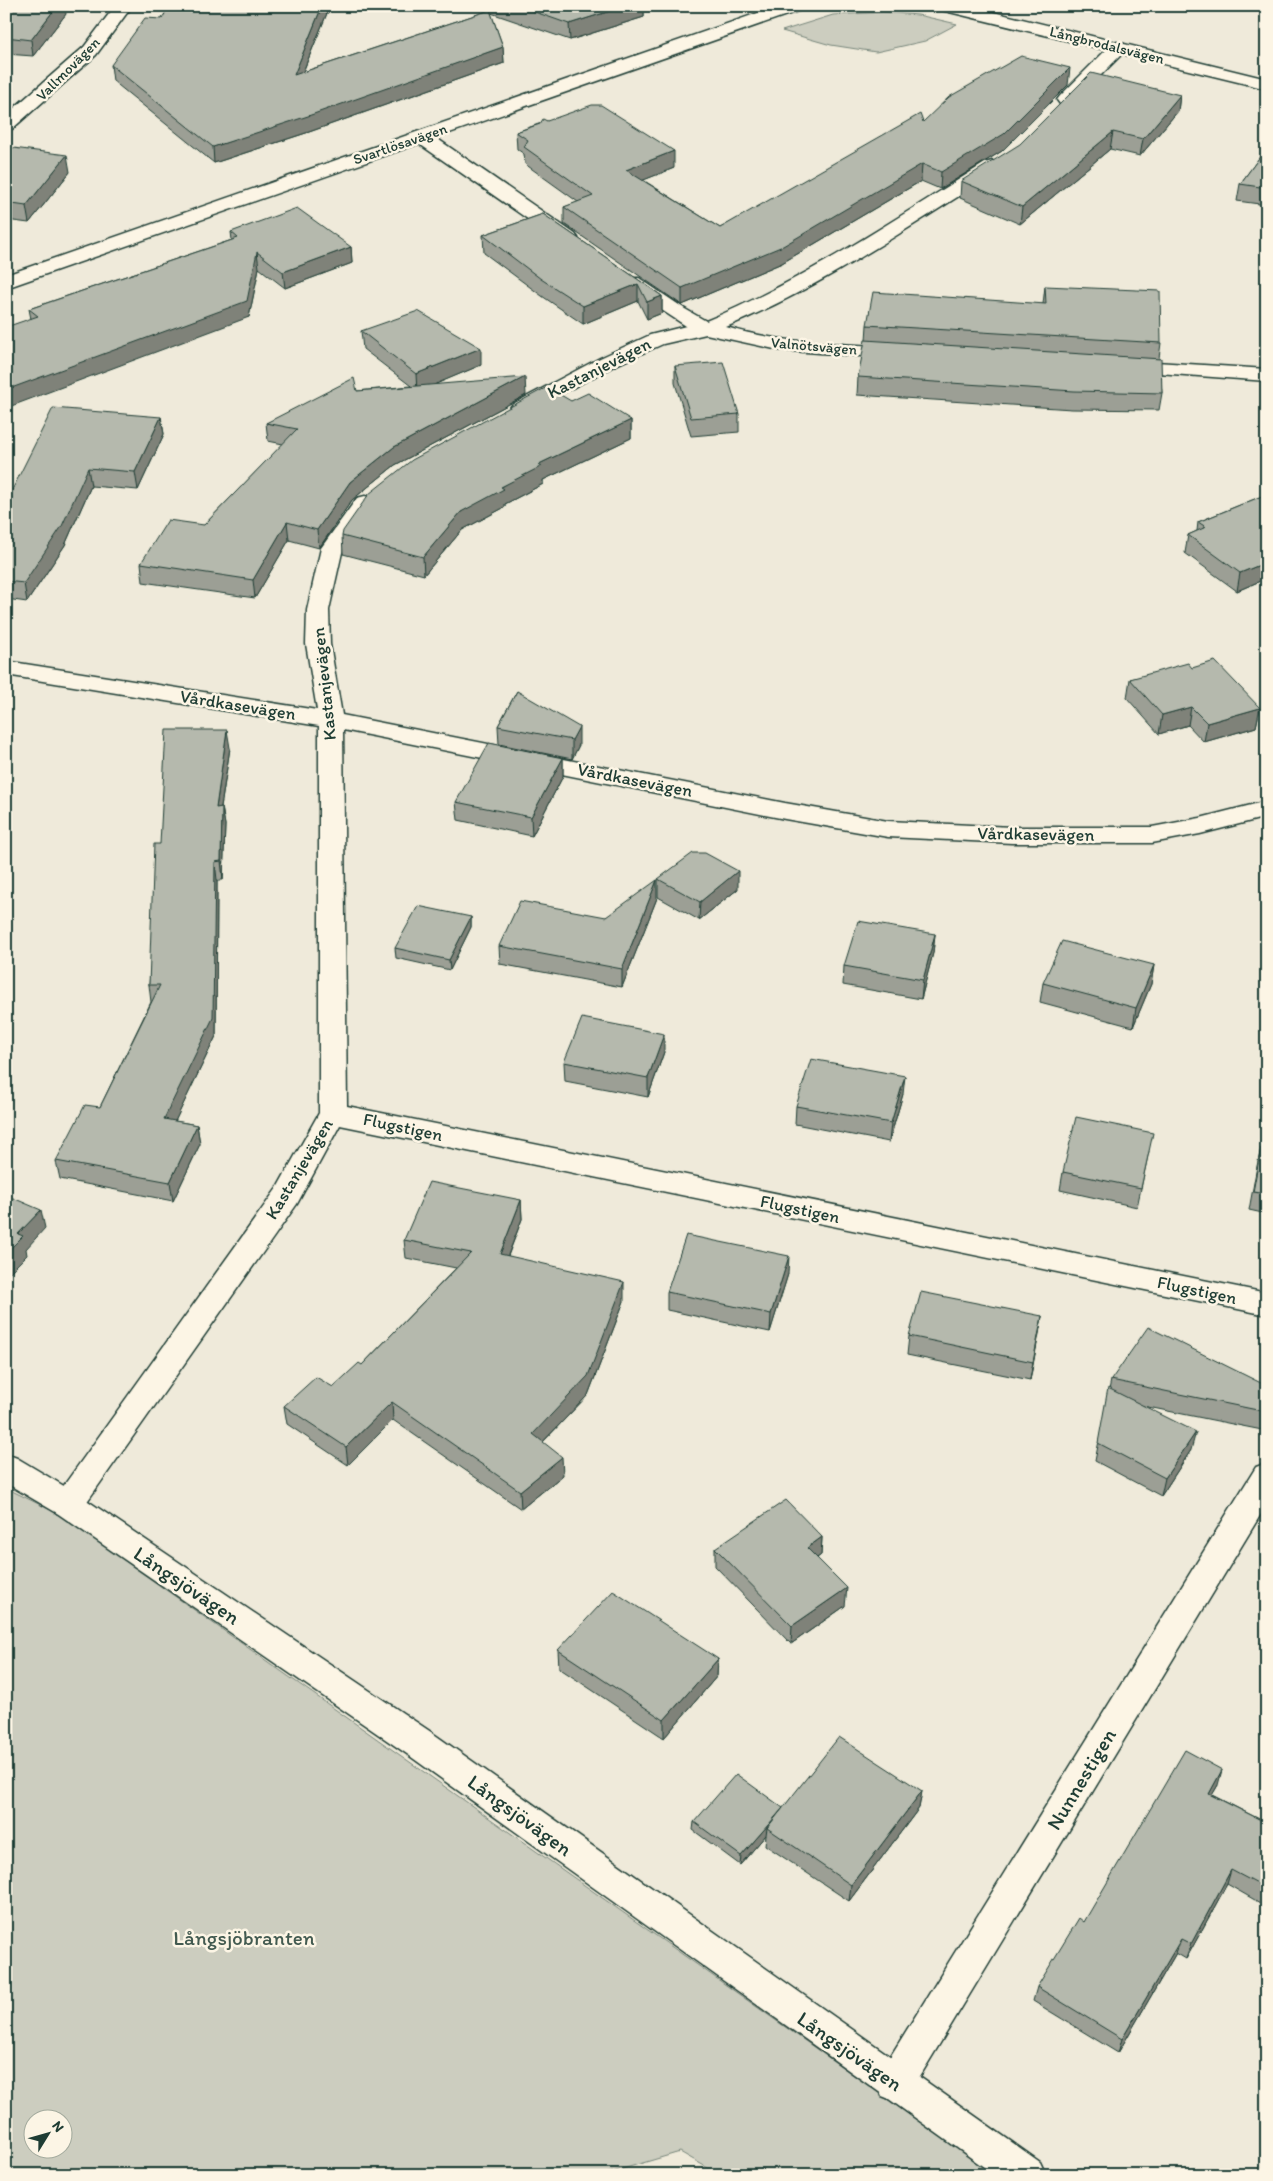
<svg xmlns="http://www.w3.org/2000/svg" width="1273" height="2181" viewBox="0 0 1273 2181" font-family="Itim,sans-serif">
<rect width="100%" height="100%" fill="#efeada"/>
<filter id="ink" filterUnits="userSpaceOnUse"><feTurbulence type="fractalNoise" baseFrequency=".02" numOctaves="2"/><feDisplacementMap in="SourceGraphic" scale="10" xChannelSelector="R" yChannelSelector="G"/><feConvolveMatrix kernelMatrix="1 2 1 2 8 2 1 2 1" color-interpolation-filters="sRGB"/></filter>
<g filter="url(#ink)">
<path fill="#cccdbf" stroke="#76857a" fill-rule="evenodd" d="M883,12L918,15L957,24L925,41L876,52L831,45L782,31L833,15Z
M6,1488L57,1513L995,2175H720L680,2152L602,2175H6ZM32,2118H62V2148H32Z"/>
<g fill="none" stroke-linecap="round" stroke-linejoin="round">
<g stroke="#1f3d34" stroke-width="3">
<path id="street" d="M115,6H132L96,55L12,129L6,130V115L84,47Z
M1118,43L1124,44L1127,48L1124,52L1072,104H1060L1057,100L1060,96L1112,44Z
M422,131L429,133L575,234L578,238L575,242H561L415,141L413,137L415,133Z
M992,161L999,163L1001,167L999,171C910,226 822,287 726,327C782,344 843,344 901,347L908,349L911,353L908,357L901,359L779,350L706,334L663,344L614,366L527,412L520,414L513,412L510,408L513,404L600,358L650,335L686,326L625,286L622,282L625,278H639L685,309L706,321C805,280 895,219 985,163Z
M1124,360L1267,369V381L1117,370L1114,366L1117,362Z
M365,496L373,498L376,503L343,548L329,610L330,644L342,715L785,803L888,821L1012,827H1152L1200,818L1267,801V817L1200,834L1152,843H1012L888,837L785,819L343,730L347,1106L1267,1293V1315L340,1125L297,1204L79,1513L68,1517L57,1513L52,1504L57,1495L277,1188L319,1113V726L6,675V661L317,710L306,644L307,610L321,548L357,498Z
M1267,1463V1504L908,2096L895,2101L882,2096L877,2083L882,2070L1256,1467Z"/>
</g>
<g stroke="#1f3d34" stroke-width="3">
<path id="secondary" d="M778,6H803L801,10L6,288V275Z
M939,6H969L1267,79V89L941,10Z
M6,1454L17,1458L79,1495L431,1732L1040,2162L1046,2175H995L407,1754L57,1513L6,1483Z"/>
</g>
<use href="#street" fill="#fcf5e5" fill-rule="evenodd"/>
<use href="#secondary" fill="#fcf5e5" fill-rule="evenodd"/>
</g>
<path fill="#9c9f95" stroke="#1f3d34" d="M6,6L66,14L33,56L6,54Z
M169,6H330L303,72L487,11L473,6H649L644,8V17L570,40L491,13L503,47L504,63L309,132L214,163L113,81L111,65L162,19Z
M1068,85L1002,151L940,189L921,181L782,263L682,305L564,224V207L578,202L525,164L524,154L517,149L516,132L547,121L674,168L643,180L720,228L923,122Z
M1180,95L1178,111L1140,156L1110,149L1020,224L960,198L961,181Z
M6,147L70,172L29,223L6,220Z
M1267,147V205L1237,201L1240,184Z
M543,214L662,296V313L647,319L638,301L583,324L542,296L484,253L483,235Z
M231,232L351,247L352,263L285,288L259,268L249,317L31,319L29,309L232,240Z
M1045,286L1161,343L1159,358L1162,393L1159,410L1072,409L857,395L858,377L866,340L867,325L1043,304Z
M361,331L481,365L435,384L526,395L395,465L352,500L319,548L289,540L255,598L143,582L141,563L204,525L283,444L268,441L266,423L357,391L411,386L363,349Z
M675,366L739,414V432L691,436L675,383Z
M571,401L631,420V438L543,480V484L505,504V507L462,530L424,575L343,554L342,536Z
M161,417L164,434L138,490L91,486L65,545L27,602L6,599V502Z
M1267,494V578L1237,591L1185,553L1188,535L1197,531L1198,522Z
M1192,668L1260,708L1256,727L1204,742L1188,725L1159,734L1127,698L1130,679Z
M517,691L579,745L572,759L499,744L498,726Z
M230,748L221,807H222L225,825L223,880H217L216,1036L175,1121L197,1125L200,1144L173,1201L60,1179L56,1161L100,1107L151,1002L149,985L160,844Z
M563,758V776L532,836L458,820L456,802Z
M658,879L738,889L699,920L658,897Z
M657,898L622,987L500,964L499,946L606,917Z
M471,917V927L450,970L396,958L395,948Z
M935,934L933,953L921,999L843,985L844,966Z
M1154,965L1151,984L1133,1027L1040,1002L1043,983Z
M664,1052L648,1097L565,1081L564,1062Z
M903,1094L889,1142L795,1124L796,1106Z
M1261,1148L1267,1149V1214L1249,1210L1257,1166Z
M1149,1151L1137,1207L1060,1190L1063,1172Z
M521,1200L522,1219L508,1256L624,1301L588,1395L543,1442L563,1475L521,1509L393,1420L348,1465L287,1424L284,1406L333,1387L362,1365L456,1268L406,1258L404,1240Z
M788,1274L770,1332L667,1310V1292Z
M1042,1316L1030,1380L907,1355L909,1336Z
M1111,1380L1267,1386V1431L1143,1406L1191,1450L1161,1496L1095,1461Z
M822,1537L821,1555L817,1558L845,1606L791,1644L715,1566V1548Z
M558,1650L718,1659L717,1676L664,1738L559,1668Z
M1218,1785L1212,1795L1267,1823V1907L1227,1884L1186,1959L1176,1953L1118,2053L1033,2001L1037,1987L1084,1922Z
M922,1791L919,1808L849,1901L765,1845L766,1835L740,1865L693,1830L694,1822Z"/>
<path fill="#7f8279" stroke="#1f3d34" d="M57,6H65L66,14L33,56L31,40Z
M322,6H330L295,91L294,75Z
M626,6H649L644,8V17L570,40L569,24Z
M503,47L504,63L309,132L214,163L213,147Z
M1070,68L1068,85L1002,151L940,189L941,172Z
M1180,95L1178,111L1140,156L1143,139Z
M1113,132L1110,149L1020,224L1022,207Z
M674,151V168L626,187V170Z
M67,155L70,172L29,223L26,206Z
M922,164L921,181L782,263L682,305V288Z
M351,247L352,263L285,288L283,272Z
M257,252L259,268L249,317L6,408V390Z
M638,284V301L583,324V306Z
M662,296V313L647,319V302Z
M481,348V365L417,392L416,374Z
M525,377L526,395L395,465L352,500L319,548L317,530L350,482L394,447Z
M161,417L164,434L138,490L135,472Z
M631,420V438L543,480V484L505,504V507L462,530L424,575L423,557L461,512L539,464Z
M88,468L91,486L65,545L27,602L24,583Z
M287,522L289,540L255,598L253,580Z
M1267,562V578L1237,591L1240,573Z
M1191,707L1188,725L1159,734L1162,715Z
M1260,708L1256,727L1204,742L1207,723Z
M579,727V745L572,759V740Z
M227,730L230,748L218,826L216,808Z
M563,758V776L532,836L531,817Z
M222,807L225,825L223,880L221,861Z
M6,860L8,867L6,870Z
M215,862L217,880L216,1036L167,1138L164,1119Z
M738,871V889L699,920L700,902Z
M657,880V898L622,987V969Z
M471,917V927L450,970L449,960Z
M935,934L933,953L921,999L923,980Z
M1154,965L1151,984L1133,1027L1136,1008Z
M664,1034V1052L648,1097V1078Z
M905,1076L903,1094L889,1142L891,1123Z
M197,1125L200,1144L173,1201L170,1182Z
M521,1200L522,1219L501,1273L500,1254Z
M41,1210L45,1228L26,1249L27,1255L6,1276V1253L18,1234Z
M789,1256L788,1274L770,1332L771,1314Z
M624,1282V1301L588,1395L533,1452V1434Z
M1042,1316L1039,1334L1030,1380L1033,1362Z
M392,1402L393,1420L348,1465L346,1447Z
M1196,1432L1191,1450L1161,1496L1165,1478Z
M562,1457L563,1475L521,1509L520,1491Z
M822,1537L821,1555L806,1566L807,1548Z
M847,1588L845,1606L791,1644L792,1626Z
M718,1659L717,1676L664,1738V1720Z
M1222,1770L1218,1785L1204,1809L1209,1794Z
M922,1791L919,1808L849,1901L851,1885Z
M783,1808L767,1828L766,1835L740,1865L741,1856Z
M1231,1870L1227,1884L1186,1959L1191,1944Z
M1181,1939L1176,1953L1118,2053L1122,2039Z"/>
<path fill="#b5b9ad" stroke="#1f3d34" d="M6,6H57L31,40L6,37Z
M169,6H322L294,75L490,10L503,47L308,116L213,147L111,65L145,18L162,19Z
M518,6H626L569,24Z
M1021,56L1070,68L1004,134L941,172L922,164L783,246L682,288L564,207L593,196L524,147L528,140L516,132L540,124L543,119L547,121L592,105H601L674,151L626,170L720,228L920,114L923,122L949,97Z
M1091,73L1180,95L1143,139L1113,132L1022,207L961,181L1020,144Z
M6,147L67,155L26,206L6,203Z
M1267,147V188L1240,184Z
M297,208L351,247L283,272L257,252L247,301L6,390V327L38,316L29,309L238,238L231,232Z
M543,214L662,296L647,302L638,284L583,306L541,279L483,235Z
M1045,286L1160,291L1161,343L867,325L873,292L1046,304Z
M418,311L481,348L416,374L361,331Z
M865,340L1161,359L1162,393L1074,391L858,377Z
M723,362L739,414L691,418L675,366Z
M525,377L394,447L350,482L317,530L287,522L253,580L141,563L168,520L204,525L297,429L266,423L354,378L357,391Z
M547,387L571,401L588,393L631,420L539,464L542,466L501,487L504,489L461,512L423,557L342,536L343,531L369,494L412,460Z
M53,408L161,417L135,472L88,468L62,526L24,583L6,581V502Z
M1267,494V562L1240,573L1188,535L1206,527L1198,522Z
M1215,661L1260,708L1207,723L1191,707L1162,715L1130,679L1188,663L1192,668Z
M517,691L579,727L572,740L498,726Z
M166,730H227L216,808L222,807L221,861L215,862L213,1018L164,1119L197,1125L170,1182L56,1161L85,1105L100,1107L160,985H149L154,844H160Z
M489,743L563,758L531,817L456,802Z
M693,853H705L738,871L700,902L658,879Z
M657,880L622,969L499,946L520,901L606,917Z
M418,906L471,917L449,960L395,948Z
M858,921L935,934L923,980L844,966Z
M1062,941L1154,965L1136,1008L1043,983Z
M582,1018L664,1034L648,1078L564,1062Z
M811,1059L905,1076L891,1123L796,1106Z
M1076,1117L1153,1133L1141,1188L1063,1172Z
M1261,1148L1267,1149V1194L1253,1192Z
M429,1182L521,1200L500,1254L624,1282L588,1376L533,1434L562,1457L520,1491L392,1402L346,1447L284,1406L316,1377L333,1387L359,1363L362,1365L471,1253L404,1240Z
M6,1195L41,1210L18,1234L23,1236L6,1253Z
M686,1235L789,1256L771,1314L667,1292Z
M921,1292L1042,1316L1033,1362L909,1336Z
M1148,1327L1267,1386V1412L1111,1380Z
M1108,1388L1196,1432L1165,1478L1098,1443Z
M786,1500L822,1537L807,1548L847,1588L792,1626L715,1548Z
M613,1591L718,1659L664,1720L558,1650Z
M839,1737L922,1791L851,1885L767,1828Z
M1185,1750L1222,1770L1209,1794L1267,1823V1889L1231,1870L1191,1944L1181,1939L1122,2039L1037,1987L1079,1918L1084,1922Z
M736,1774L783,1808L741,1856L694,1822Z"/>
</g>
<g text-anchor="middle" dominant-baseline="central" stroke-width="5" stroke-linejoin="round" paint-order="stroke">
<g font-size="15" fill="#1f3d34" stroke="#fcf5e5">
<text transform="translate(1107 45) rotate(14)">Långbrodalsvägen</text>
<text transform="translate(68 69) rotate(-45)">Vallmovägen</text>
<text transform="translate(400 144) rotate(-19)">Svartlösavägen</text>
<text transform="translate(814 346) rotate(5)">Valnötsvägen</text>
</g>
<g font-size="18" fill="#1f3d34" stroke="#fcf5e5">
<text transform="translate(599 368) rotate(-27)">Kastanjevägen</text>
<text transform="translate(324 684) rotate(-96)">Kastanjevägen</text>
<text transform="translate(238 705) rotate(9)">Vårdkasevägen</text>
<text transform="translate(635 780) rotate(11)">Vårdkasevägen</text>
<text transform="translate(1036 834) rotate(1)">Vårdkasevägen</text>
<text transform="translate(403 1127) rotate(12)">Flugstigen</text>
<text transform="translate(299 1169) rotate(-59)">Kastanjevägen</text>
<text transform="translate(800 1209) rotate(12)">Flugstigen</text>
<text transform="translate(1197 1290) rotate(12)">Flugstigen</text>
</g>
<g font-size="21" fill="#1f3d34" stroke="#fcf5e5">
<text transform="translate(187 1585) rotate(34)">Långsjövägen</text>
<text transform="translate(1081 1779) rotate(-59)">Nunnestigen</text>
<text transform="translate(520 1815) rotate(36)">Långsjövägen</text>
<text transform="translate(850 2051) rotate(35)">Långsjövägen</text>
</g>
<g font-size="21" fill="#425a50" stroke="#fcf5e5">
<text x="244" y="1937">Långsjöbranten</text>
</g>
</g>
<rect width="1273" height="2181" fill="none" stroke="#fcf5e5" stroke-width="25"/>
<rect x="12" y="12" width="1248" height="2156" fill="none" stroke="#1f3d34" stroke-width="2" filter="url(#ink)"/>
<g transform="translate(48 2134) rotate(53)"><circle r="24" fill="#fcf5e5" stroke="#a4ab9e"/>
<path d="M0-4L9 19L0 12L-9 19Z" fill="#1f3d34"/>
<text y="-8" font-size="14" font-weight="bold" text-anchor="middle" fill="#1f3d34">N</text>
</g>
</svg>
